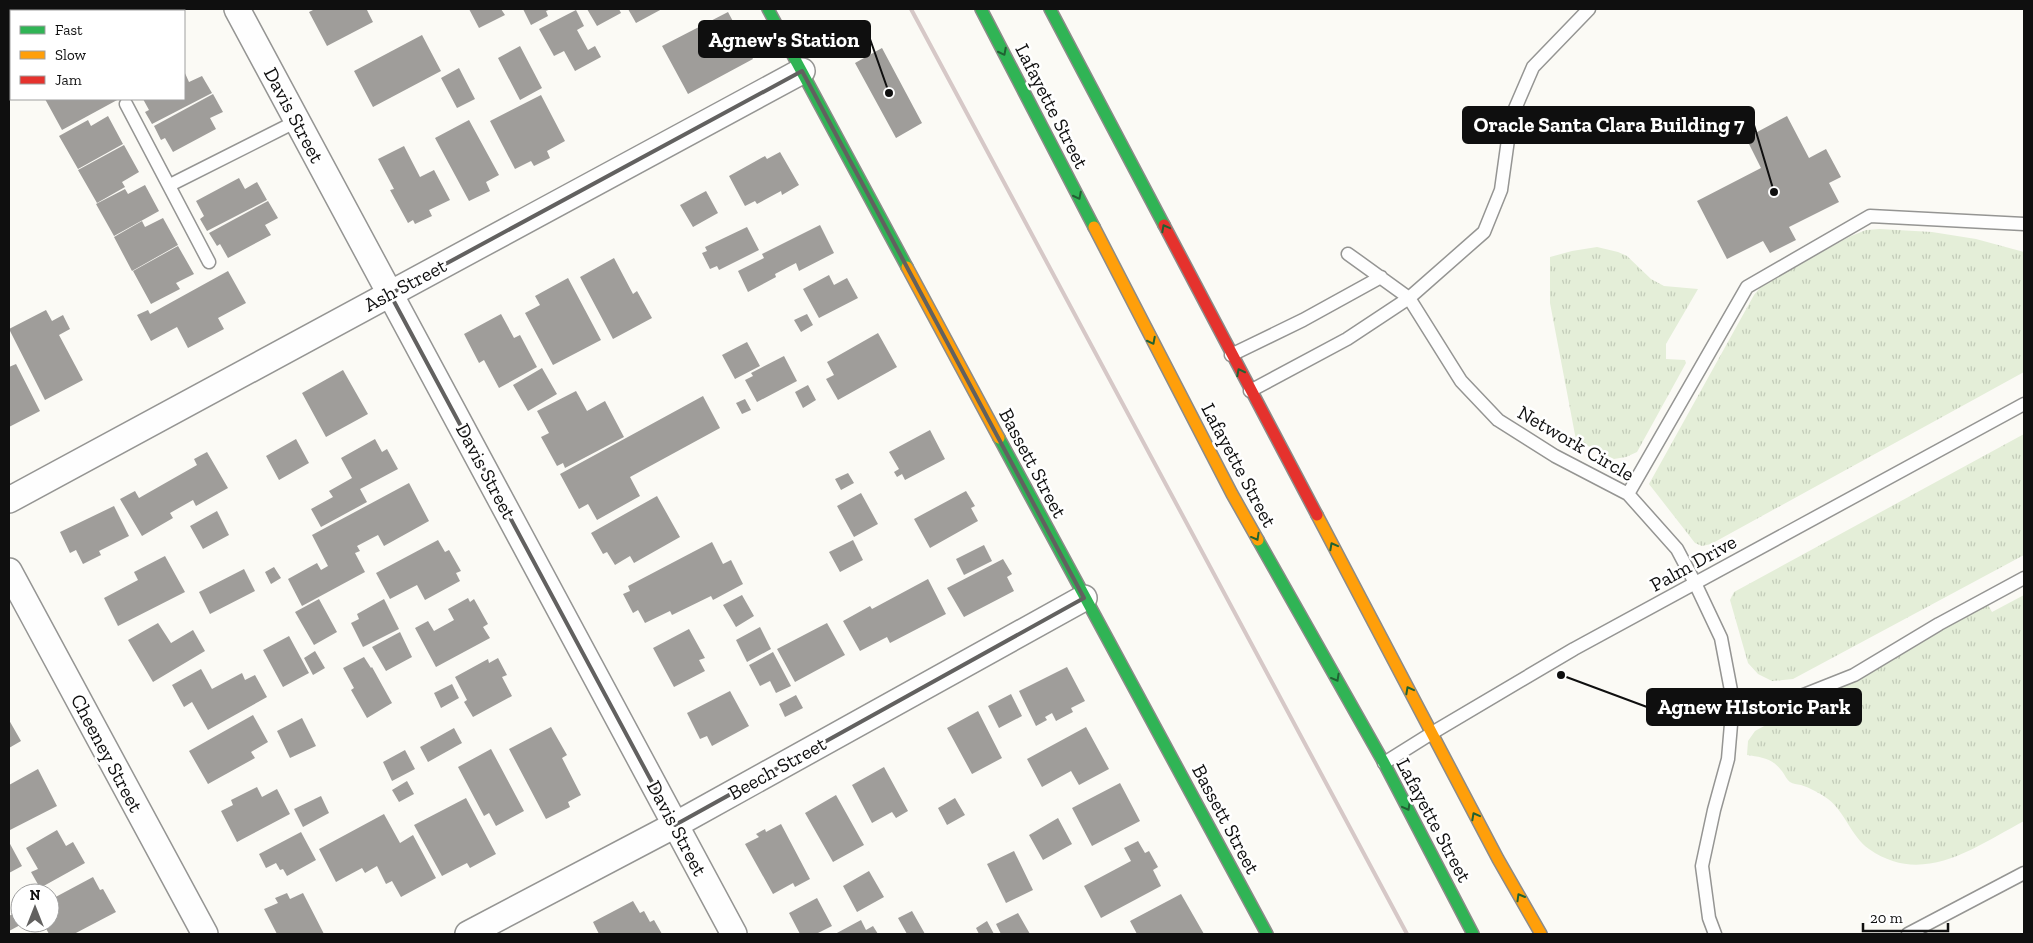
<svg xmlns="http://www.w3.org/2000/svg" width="2033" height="943" viewBox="0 0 2033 943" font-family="'Zilla Slab',serif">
<defs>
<pattern id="park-tufts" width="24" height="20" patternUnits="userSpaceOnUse" patternTransform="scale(1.25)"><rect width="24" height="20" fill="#e4eed8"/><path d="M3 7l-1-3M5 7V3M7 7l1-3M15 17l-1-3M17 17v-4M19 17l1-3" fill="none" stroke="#c2cbb8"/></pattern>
</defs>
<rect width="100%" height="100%" fill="#fbfaf5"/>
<path fill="url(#park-tufts)" d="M1880,229L1932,232L1976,239L2024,252V372L1711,544L1702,546L1695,543L1649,484L1754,295L1763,284L1851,236L1866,230Z
M1597,247L1618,252L1627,256L1651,279L1664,286L1698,289L1666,344V359L1685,360L1686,363L1637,452L1626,457L1614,459L1576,440L1550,303V257L1572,251Z
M2024,434V555L1793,679L1772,681L1758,674L1748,663L1730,600L1734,592Z
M2024,595V821C1975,847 1923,887 1869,849C1851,836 1845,812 1828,799C1820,793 1810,788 1801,785C1797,784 1793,784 1790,782C1786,779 1784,773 1781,770C1772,758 1760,757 1747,755L1748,741L1755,731L1988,605L1992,612Z"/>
<path fill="#9f9d9a" d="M81,9H147L143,11H83Z
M315,9H370L367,10L373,22L327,46L309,12Z
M469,9H501L505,15L479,28Z
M523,9H551L546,11L548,16L531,25Z
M587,9H619L621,13L597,26Z
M628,9H662L636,23Z
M576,10L584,26L577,30L588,50L595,46L601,57L575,71L564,51L554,56L539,29Z
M728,12L753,59L688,94L662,46Z
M422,35L441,71L373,107L354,71Z
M520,46L542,88L520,100L498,58Z
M882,48L922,123L896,138L855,63Z
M459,68L475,99L457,108L441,78Z
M184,71L189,82L202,76L212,93L152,124L145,112L149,110L143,99H184Z
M213,94L223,112L210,118L216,129L173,152L165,138L161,140L154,126Z
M541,95L565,141L547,151L550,158L534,166L531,161L515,169L490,121Z
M45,99H119L62,130Z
M108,116L123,144L78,169L59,136L88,120L91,126Z
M1787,116L1809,158L1826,149L1841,177L1829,183L1839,202L1789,227L1796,240L1770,253L1763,241L1727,259L1697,201L1761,168L1746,138Z
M469,120L499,175L486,182L490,191L469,201L435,138Z
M124,145L139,172L122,182L125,187L97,203L78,170Z
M404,146L420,177L434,170L450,200L429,210L432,216L415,224L413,220L408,223L390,190L394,189L378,159Z
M780,152L799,185L782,195L781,191L757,204L755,201L745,206L729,176L765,156L767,159Z
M239,178L245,189L257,182L267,200L207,231L200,219L204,216L196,201Z
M145,185L159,211L114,236L96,204L125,189L128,194Z
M706,191L718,213L693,227L680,205Z
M268,201L278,218L265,225L271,235L228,258L220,244L217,246L209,233Z
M163,218L178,245L132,271L114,237L142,221L145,227Z
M820,225L834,253L799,271L796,263L775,274L776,277L748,292L738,271L764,258L762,254Z
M747,227L759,250L719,270L717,266L710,269L702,253L707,251L705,247Z
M178,246L194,274L176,283L180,289L151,304L133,271Z
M614,258L633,294L637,291L652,318L613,339L580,277Z
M228,271L246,303L218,318L224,329L188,348L177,327L151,341L137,315L148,310L150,314Z
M829,275L834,285L847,278L858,298L819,318L803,289Z
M568,278L601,340L553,365L525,313L540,305L535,296Z
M46,310L52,321L63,315L70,329L59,335L83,380L45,400L9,329Z
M501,314L514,338L520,335L537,367L499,388L484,360L479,363L464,334Z
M807,314L813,325L801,332L794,320Z
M878,333L897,367L838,400L826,379L834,375L827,362Z
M747,342L760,366L735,379L722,355Z
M784,356L797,381L757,402L745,380L753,376L751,373Z
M16,364L40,411L9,427V367Z
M542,368L557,394L528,411L513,385Z
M343,370L368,414L326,437L302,393Z
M808,385L816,400L803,408L795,392Z
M576,391L587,411L605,401L624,437L565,468L563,463L557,466L541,437L549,433L537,411Z
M703,396L720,428L630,477L640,496L597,520L588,504L579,509L560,474Z
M745,399L751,410L742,414L736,403Z
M930,430L945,459L905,480L902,474L897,477L894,472L899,469L889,452Z
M296,439L309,463L279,480L266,456Z
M375,439L382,452L387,449L398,469L360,489L367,502L321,527L311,509L333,497L329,491L352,478L341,458Z
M207,452L228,488L196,506L193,500L170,513L173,518L142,536L120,499L135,491L139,498L197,465L194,459Z
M848,473L854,483L841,490L835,479Z
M409,483L429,521L384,546L378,535L357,546L360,551L355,553L365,572L302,606L288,579L317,563L321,570L328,566L312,535Z
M966,491L975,506L971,508L978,521L930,548L914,519Z
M861,493L878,524L854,537L837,506Z
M657,496L680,537L634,563L630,556L615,565L607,552L603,554L591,533Z
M114,506L129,536L99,551L101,555L83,564L76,550L70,553L60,532Z
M217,511L229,535L203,549L190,526Z
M438,540L445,552L449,550L461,571L456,573L460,581L425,600L417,585L390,599L376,573Z
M853,540L863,560L840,572L829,552Z
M712,542L723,564L731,560L743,584L713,600L711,596L672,615L670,611L645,623L638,610L633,613L623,594L630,591L628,586Z
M984,545L992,561L964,575L956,559Z
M165,556L185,592L118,626L104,598L138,580L134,572Z
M1003,559L1012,574L1007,577L1014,591L964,617L947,588Z
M274,567L281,578L271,584L265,572Z
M244,569L255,591L210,614L199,592Z
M928,579L946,614L890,643L887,637L860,651L843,621L870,606L872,609Z
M742,595L754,616L736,627L723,605Z
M468,598L470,602L474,599L488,624L483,627L490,638L436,667L415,628L428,621L434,631L454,620L448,609Z
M319,599L337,632L314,645L295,612Z
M384,599L399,629L363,647L351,623L359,619L357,614Z
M158,623L171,643L193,630L205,651L153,682L128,640Z
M827,623L845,655L795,682L777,649Z
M760,627L771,649L747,662L736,640Z
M689,629L705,658L699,660L705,671L674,687L653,648Z
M400,632L412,657L386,671L372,647Z
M289,636L309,673L283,687L263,650Z
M315,651L325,668L313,675L304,658Z
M773,652L791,686L776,693L770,681L760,686L749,665Z
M364,657L371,668L372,667L392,703L367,718L351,690L354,688L343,668Z
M498,658L507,675L502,677L512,696L473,717L464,702L467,700L455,677L488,659L489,663Z
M1067,667L1085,701L1071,708L1073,712L1056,721L1052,713L1045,717L1047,720L1036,726L1019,691Z
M201,669L212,689L242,673L245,680L255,675L267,697L208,730L192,702L184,707L172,685Z
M452,684L459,698L441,708L434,693Z
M730,691L749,726L712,746L707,736L700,739L687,713Z
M1011,694L1022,716L999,728L988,706Z
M796,695L803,708L785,717L779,704Z
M978,711L1002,758L972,774L947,728Z
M253,715L268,742L251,752L255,758L208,784L189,751Z
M302,718L316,746L290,758L277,731Z
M9,720L21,741L9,748Z
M551,727L567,755L562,758L581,795L568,802L570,807L546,819L509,749Z
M1086,727L1109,769L1079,785L1071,771L1042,787L1027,759Z
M454,728L462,743L428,762L420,747Z
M491,749L524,811L496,826L489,813L484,816L458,767Z
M405,750L415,769L392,781L383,762Z
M884,767L908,811L896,818L892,812L872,823L852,785Z
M38,769L57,806L10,830L9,785Z
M407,781L414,794L399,802L392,790Z
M1120,783L1140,821L1092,846L1072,808Z
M257,787L262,797L277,789L290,814L237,842L221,811L233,805L231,800Z
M836,795L864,845L833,862L805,813Z
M321,796L329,813L303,827L294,809Z
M466,798L496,854L470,868L467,863L442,876L414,825Z
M955,798L965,815L947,825L938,808Z
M384,814L400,843L413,835L436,878L401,897L392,881L386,884L377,866L365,873L362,868L336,882L319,849Z
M1058,818L1072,844L1043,860L1029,835Z
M781,824L810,879L795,887L793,883L773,894L745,844L759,837L756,834L765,829L766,832Z
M57,830L66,846L73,842L85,863L40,888L31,872L38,869L26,848Z
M301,832L316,860L287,876L283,869L280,870L276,863L266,868L259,854Z
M1138,841L1145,853L1149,851L1158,867L1153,870L1161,886L1101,918L1084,886L1131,861L1124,848Z
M9,842L22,866L9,873Z
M1014,851L1033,890L1006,903L987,864Z
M869,871L884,897L857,912L843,886Z
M93,877L100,890L103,889L116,912L74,934H49L43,923H50V900Z
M287,893L290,899L303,893L324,934H277L264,909L278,903L275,898Z
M1181,894L1204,934H1137L1130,921Z
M817,898L832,926L816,934H800L789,913Z
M633,901L640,913L644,911L650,922L654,920L662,934H599L593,922Z
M20,910V923H24L9,931V916Z
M912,911L925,934H907L898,918Z
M1018,913L1030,934H1001L996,924Z
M861,920L866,930L873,926L878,934H835Z
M987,921L994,934H979L976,928Z"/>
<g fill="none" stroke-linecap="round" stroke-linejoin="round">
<g stroke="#959593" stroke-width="15">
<path id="lane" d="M126,104L209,262
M170,185L297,121
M1348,254L1409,298L1461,381L1498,420L1555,456L1628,494L1677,549L1695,583L1721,638L1733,701L1728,759L1714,810L1702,866L1709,918L1715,934
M1231,355L1303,320L1381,277
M1250,391L1347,339L1409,298L1484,232L1501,190L1511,118L1533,67L1589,9
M1628,494L1747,287L1870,216L2024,224
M1733,701L1796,698L1854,675L1939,624L2024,578
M1384,763L1432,733L1574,649L2024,404
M1908,934L2024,873"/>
</g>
<g stroke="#959593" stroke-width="28">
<path id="street" d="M237,9L734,934
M9,500L802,71
M9,571L205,934
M468,934L675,825L1084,598"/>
</g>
<g stroke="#8c8b89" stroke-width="14">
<path id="fast" d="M768,9L907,267
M981,9L1094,227
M1050,9L1164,225
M999,438L1267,934
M1258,540L1384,763L1473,934"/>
</g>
<g stroke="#8c8b89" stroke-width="14">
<path id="slow" d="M1094,227L1232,494L1258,540
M907,267L999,438
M1317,515L1498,859L1541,934"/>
</g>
<g stroke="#8c8b89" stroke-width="14">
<path id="jam" d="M1164,225L1317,515"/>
</g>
<use href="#lane" stroke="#fefefe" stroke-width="12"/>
<use href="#street" stroke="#fefefe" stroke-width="25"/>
<use href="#fast" stroke="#30b455" stroke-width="11"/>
<use href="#slow" stroke="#ff9f0a" stroke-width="11"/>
<use href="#jam" stroke="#e5322d" stroke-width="11"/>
<path stroke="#d6c8c7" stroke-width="4" d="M911,9L1407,934"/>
</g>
<defs><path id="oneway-chevron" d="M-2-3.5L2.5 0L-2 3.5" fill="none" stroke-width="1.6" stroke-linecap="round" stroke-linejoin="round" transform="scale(1.25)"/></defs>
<g stroke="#206232">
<use href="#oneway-chevron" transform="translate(1003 52) rotate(63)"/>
<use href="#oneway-chevron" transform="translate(1078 196) rotate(63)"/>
<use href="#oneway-chevron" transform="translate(1165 228) rotate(-118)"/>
<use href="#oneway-chevron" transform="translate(1152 341) rotate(63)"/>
<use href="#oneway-chevron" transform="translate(1240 372) rotate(-117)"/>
<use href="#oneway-chevron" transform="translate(1256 537) rotate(61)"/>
<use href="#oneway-chevron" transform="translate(1333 546) rotate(-118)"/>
<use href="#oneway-chevron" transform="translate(1336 678) rotate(61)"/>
<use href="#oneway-chevron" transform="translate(1409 690) rotate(-118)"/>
<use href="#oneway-chevron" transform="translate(1407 807) rotate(62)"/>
<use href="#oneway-chevron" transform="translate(1475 816) rotate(-118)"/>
<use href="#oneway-chevron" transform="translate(1520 897) rotate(-120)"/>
</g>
<path fill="none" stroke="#626160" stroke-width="4" stroke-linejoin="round" d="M802,71L1084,598L675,825L390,294Z"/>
<g text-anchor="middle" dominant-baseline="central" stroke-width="5" stroke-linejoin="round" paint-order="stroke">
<g font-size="20" fill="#0f0f0f" stroke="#fff">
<text transform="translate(1052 106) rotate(63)">Lafayette Street</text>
<text transform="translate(294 115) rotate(62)">Davis Street</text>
<text transform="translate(405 285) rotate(-28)">Ash Street</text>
<text transform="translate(1576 443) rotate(30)">Network Circle</text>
<text transform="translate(1033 463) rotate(62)">Bassett Street</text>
<text transform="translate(1239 465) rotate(62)">Lafayette Street</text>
<text transform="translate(486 471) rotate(62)">Davis Street</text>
<text transform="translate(1693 563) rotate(-29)">Palm Drive</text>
<text transform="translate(107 753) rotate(62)">Cheeney Street</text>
<text transform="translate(777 768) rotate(-29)">Beech Street</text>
<text transform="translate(1226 819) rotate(62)">Bassett Street</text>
<text transform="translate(1434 820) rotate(62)">Lafayette Street</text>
<text transform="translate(677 828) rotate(62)">Davis Street</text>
</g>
</g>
<path fill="none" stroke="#0f0f0f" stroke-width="2" d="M889 93L870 39M1774 192L1754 125M1561 675L1647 707"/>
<g fill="#0f0f0f" stroke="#fff" stroke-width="2">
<circle cx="889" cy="93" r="5"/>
<circle cx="1774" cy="192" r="5"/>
<circle cx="1561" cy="675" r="5"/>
</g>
<g fill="#0f0f0f" stroke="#0f0f0f" stroke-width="2">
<rect x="699" y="21" width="171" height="36" rx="5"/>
<rect x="1463" y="107" width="291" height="36" rx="5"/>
<rect x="1647" y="689" width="214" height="36" rx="5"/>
</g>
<g font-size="21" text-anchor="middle" font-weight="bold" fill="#fff">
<text x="784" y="47">Agnew's Station</text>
<text x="1609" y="132">Oracle Santa Clara Building 7</text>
<text x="1754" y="714">Agnew HIstoric Park</text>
</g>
<rect width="2033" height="943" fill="none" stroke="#0f0f0f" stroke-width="20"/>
<rect x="10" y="10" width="175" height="90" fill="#ffffff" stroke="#9f9f9f"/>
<rect x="20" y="26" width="25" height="8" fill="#30b455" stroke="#9f9f9f"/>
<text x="55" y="35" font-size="15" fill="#0f0f0f">Fast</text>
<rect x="20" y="51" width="25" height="8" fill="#ff9f0a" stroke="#9f9f9f"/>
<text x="55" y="60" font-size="15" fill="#0f0f0f">Slow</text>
<rect x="20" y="76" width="25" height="8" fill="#e5322d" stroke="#9f9f9f"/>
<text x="55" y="85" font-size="15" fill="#0f0f0f">Jam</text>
<g transform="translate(35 908)"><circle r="24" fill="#ffffff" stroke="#9f9f9f"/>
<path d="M0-4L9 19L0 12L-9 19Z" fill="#626160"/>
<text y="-8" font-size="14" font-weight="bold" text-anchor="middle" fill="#0f0f0f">N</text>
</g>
<path d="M1863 923v8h85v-8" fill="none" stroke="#0f0f0f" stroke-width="2.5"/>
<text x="1870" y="923" font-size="15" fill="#0f0f0f" stroke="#ffffff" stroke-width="4" paint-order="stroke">20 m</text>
</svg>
